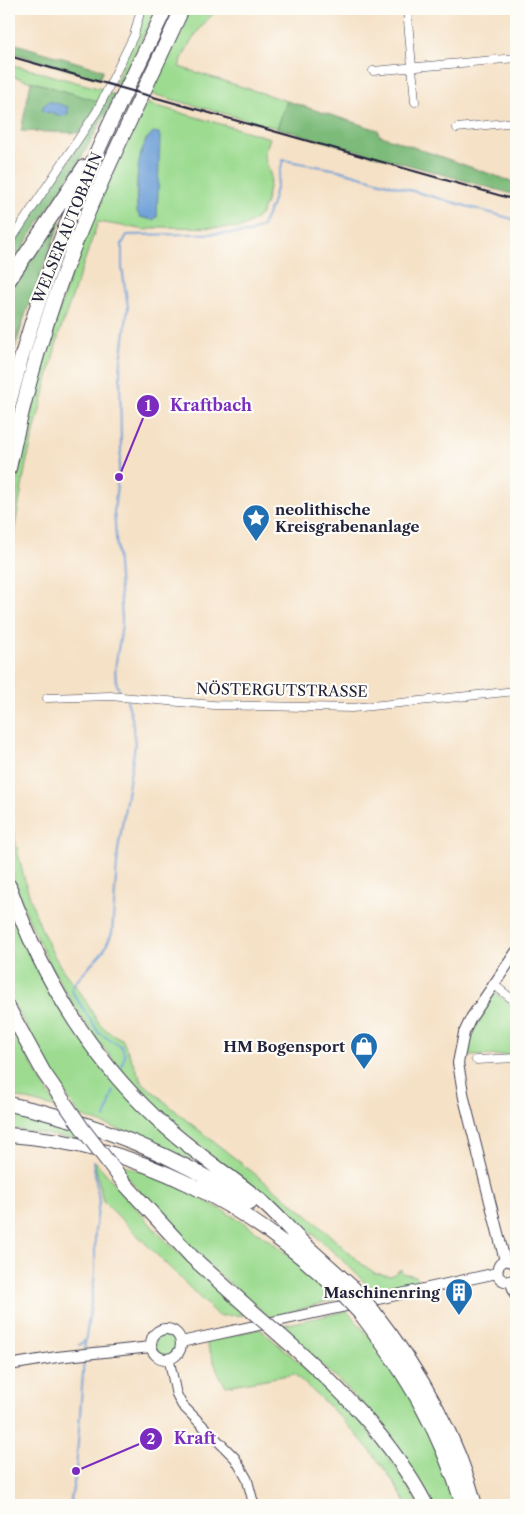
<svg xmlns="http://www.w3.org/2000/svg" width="525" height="1514" viewBox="0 0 525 1514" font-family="'Libre Caslon Text',serif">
<rect width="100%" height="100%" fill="#fdfcf7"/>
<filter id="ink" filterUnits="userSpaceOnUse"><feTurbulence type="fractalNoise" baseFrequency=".02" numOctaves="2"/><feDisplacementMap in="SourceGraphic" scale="10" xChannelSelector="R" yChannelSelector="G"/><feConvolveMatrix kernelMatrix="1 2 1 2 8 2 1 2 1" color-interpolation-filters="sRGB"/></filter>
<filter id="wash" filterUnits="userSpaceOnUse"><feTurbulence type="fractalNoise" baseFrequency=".0096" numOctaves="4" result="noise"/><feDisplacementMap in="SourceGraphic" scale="20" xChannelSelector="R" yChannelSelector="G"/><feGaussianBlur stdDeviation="1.12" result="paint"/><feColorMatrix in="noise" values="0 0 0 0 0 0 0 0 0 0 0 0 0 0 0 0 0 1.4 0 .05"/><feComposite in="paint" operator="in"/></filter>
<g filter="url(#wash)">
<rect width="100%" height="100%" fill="#f5e1c6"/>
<path fill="#9cdb90" stroke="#5f7e66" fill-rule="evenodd" d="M144,9H157L119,84L115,83L138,31Z
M190,9H218C201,25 187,44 179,67L287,101L277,128L149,93Z
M9,64L105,90L100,103L9,75Z
M146,103L270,138L264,155L271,177L266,202L261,214L252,222L241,228L160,227L147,230L98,222L59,334L26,464L9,561C9,514 19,469 29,423C45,353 65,286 91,220C107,180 127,141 146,103ZM159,133L157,217L153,220L141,217C130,201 141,157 146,139Z
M56,220L61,222L27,307L9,372V288Z
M9,811C19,862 32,919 59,964C65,975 75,984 82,995C95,1016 98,1029 122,1039L142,1082L186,1120L305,1213L363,1265L375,1273L391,1276L401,1269L402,1273L416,1276L420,1282L374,1293C330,1242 274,1204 221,1163C140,1101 80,1031 37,938C26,913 13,884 9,856C7,842 9,826 9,811Z
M9,896L33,960L66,1018L192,1156L190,1160L145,1138L80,1116L50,1069L9,996Z
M495,993L516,1008V1055L466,1056C472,1032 481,1014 495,993Z
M9,1024L57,1108L9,1095Z
M9,1110L68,1123L79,1140L9,1128Z
M94,1160L158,1233L244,1315L218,1316L103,1201Z
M115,1162C199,1191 275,1234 336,1299L270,1318L215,1271L168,1225Z
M347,1311C360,1326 374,1341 386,1358C417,1401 441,1454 456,1505H432L376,1421L347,1388L279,1326Z
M260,1329C321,1380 382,1433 418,1505H407C379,1453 338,1413 294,1374L226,1386C217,1374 212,1354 205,1340Z
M155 1345a11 11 0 1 1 22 0a11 11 0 1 1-22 0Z"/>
<path fill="#7dbb7a" stroke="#506e5a" d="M9,42L103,70L99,79L9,52Z
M31,81L94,100L100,103L79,133L21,131Z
M109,93L116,95L78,164L9,268V248L93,124Z
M287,101L378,130L379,135L516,183V195L277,128Z
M59,225L15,342L9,314V293L56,226Z"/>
<path fill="#6b9dd6" stroke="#466088" d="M49,101L68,107V114L62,116L42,111L43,106Z
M153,132L159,133L160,138L157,217L153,220L140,217L137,212C137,188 134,150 153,132Z"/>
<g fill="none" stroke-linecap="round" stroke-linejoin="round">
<path stroke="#6b9dd6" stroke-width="2" d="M120,692C108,671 123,641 122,618L114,511L121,450L120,370L128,307L122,268V244L127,235L250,233L262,226L272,204L283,160L338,170L516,220
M121,1066L125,1056L122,1047L99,1033L71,990L74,984L104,950L112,933L118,850L135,745L132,718L127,700
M105,1118L114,1090
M79,1345L84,1341
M84,1351L95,1275V1231L99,1201L93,1161
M70,1505L76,1471L84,1358"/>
</g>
</g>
<g filter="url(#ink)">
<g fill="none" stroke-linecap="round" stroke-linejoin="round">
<g stroke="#423f50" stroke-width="9">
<path id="minor" d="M407,9L415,102
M373,71L516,58
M457,128L516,122
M9,243L97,111L134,35L141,9
M47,698L110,696L214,705L352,708L516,691
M493,984L516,1002
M476,1060L516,1058"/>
</g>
<g stroke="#423f50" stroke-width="11">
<path id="tertiary" d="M510,1282L516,1298
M169,1359L176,1393L182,1405L235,1458L247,1479L254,1505"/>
</g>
<g stroke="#423f50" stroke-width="12">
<path id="secondary" d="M505,1261L464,1098L458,1063L464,1033L471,1018L516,952
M516,1265C506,1256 495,1263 498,1276C503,1283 511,1283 516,1277
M151 1344a15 15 0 1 1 30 0a15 15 0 1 1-30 0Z
M181,1342L497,1273
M9,1365L57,1357L151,1347"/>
</g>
<g stroke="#423f50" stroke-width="16">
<path id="motorway" d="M9,280L84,167
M9,403C32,313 64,223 103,139C123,95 145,52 165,9
M9,468C26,387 49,306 81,229C112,154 149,82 182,9
M9,886C40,973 87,1053 155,1117C186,1147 222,1170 256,1197C272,1209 285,1225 299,1239
M9,1009L44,1073
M9,1104C95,1122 175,1155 250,1203
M9,1135C138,1144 252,1205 343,1295
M125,1184L192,1257L252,1311
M293,1234L354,1289
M373,1311C419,1370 456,1433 475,1505
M361,1314C408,1376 440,1430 463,1505
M281,1336C338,1386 391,1438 426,1505"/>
</g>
<use href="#minor" stroke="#fff" stroke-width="8"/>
<use href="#tertiary" stroke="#fff" stroke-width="9"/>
<use href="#secondary" stroke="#fff" stroke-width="10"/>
<use href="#motorway" stroke="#fff" stroke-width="14"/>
<path stroke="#22223b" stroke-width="2" d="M9,56L516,200"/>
<g stroke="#423f50" stroke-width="16" stroke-linecap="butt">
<path id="motorway-bridge" d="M44,1073L82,1128L125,1184
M354,1289L373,1311
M343,1295L361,1314
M252,1311L281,1336"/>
</g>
<use href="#motorway-bridge" stroke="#fff" stroke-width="14"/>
</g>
</g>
<defs>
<g id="sight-pin" transform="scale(1.4375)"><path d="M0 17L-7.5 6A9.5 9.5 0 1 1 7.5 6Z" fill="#1f6fb2" stroke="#fdfcf7"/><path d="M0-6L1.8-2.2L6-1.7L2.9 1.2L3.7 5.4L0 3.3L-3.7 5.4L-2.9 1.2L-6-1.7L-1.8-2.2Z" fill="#fff"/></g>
<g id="shop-pin" transform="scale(1.4375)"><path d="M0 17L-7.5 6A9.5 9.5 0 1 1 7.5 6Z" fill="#1f6fb2" stroke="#fdfcf7"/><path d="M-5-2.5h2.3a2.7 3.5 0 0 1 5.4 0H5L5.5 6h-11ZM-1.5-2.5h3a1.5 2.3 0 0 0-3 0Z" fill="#fff"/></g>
<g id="building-pin" transform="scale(1.4375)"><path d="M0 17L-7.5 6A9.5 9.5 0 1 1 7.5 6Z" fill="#1f6fb2" stroke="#fdfcf7"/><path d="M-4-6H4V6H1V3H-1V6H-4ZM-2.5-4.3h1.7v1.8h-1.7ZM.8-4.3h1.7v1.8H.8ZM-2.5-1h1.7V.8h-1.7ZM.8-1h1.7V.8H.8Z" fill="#fff"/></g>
</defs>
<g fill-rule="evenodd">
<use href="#sight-pin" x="256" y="518"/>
<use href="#shop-pin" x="364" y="1046"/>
<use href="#building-pin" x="459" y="1292"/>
</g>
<g text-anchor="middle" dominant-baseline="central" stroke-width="4.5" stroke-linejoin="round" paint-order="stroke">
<g font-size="15" fill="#22223b" stroke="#fdfcf7">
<text transform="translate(67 228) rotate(-68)">WELSER AUTOBAHN</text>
<text transform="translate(282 690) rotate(1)">NÖSTERGUTSTRASSE</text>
</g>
<g font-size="15" font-weight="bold" fill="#22223b" stroke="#fdfcf7" text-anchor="end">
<text x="275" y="509" text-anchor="start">neolithische<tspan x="275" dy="17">Kreisgrabenanlage</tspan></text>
<text x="345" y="1046">HM Bogensport</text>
<text x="440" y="1292">Maschinenring</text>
</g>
</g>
<path fill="none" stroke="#7b2cbf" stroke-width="2" d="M119 477L148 406M76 1471L151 1439"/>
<g fill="#7b2cbf" stroke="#fdfcf7" stroke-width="2">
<circle cx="119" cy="477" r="5"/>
<circle cx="76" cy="1471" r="5"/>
<circle cx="148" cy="406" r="12"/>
<circle cx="151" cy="1439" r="12"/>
</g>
<g font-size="15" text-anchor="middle" font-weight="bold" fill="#fff">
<text x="148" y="411">1</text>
<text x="151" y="1444">2</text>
</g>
<g font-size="16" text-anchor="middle" font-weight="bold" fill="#7b2cbf" stroke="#fdfcf7" stroke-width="4.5" stroke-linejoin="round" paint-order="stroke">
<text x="211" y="411">Kraftbach</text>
<text x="195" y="1444">Kraft</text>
</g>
<rect width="525" height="1514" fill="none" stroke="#fdfcf7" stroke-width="30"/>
</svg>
